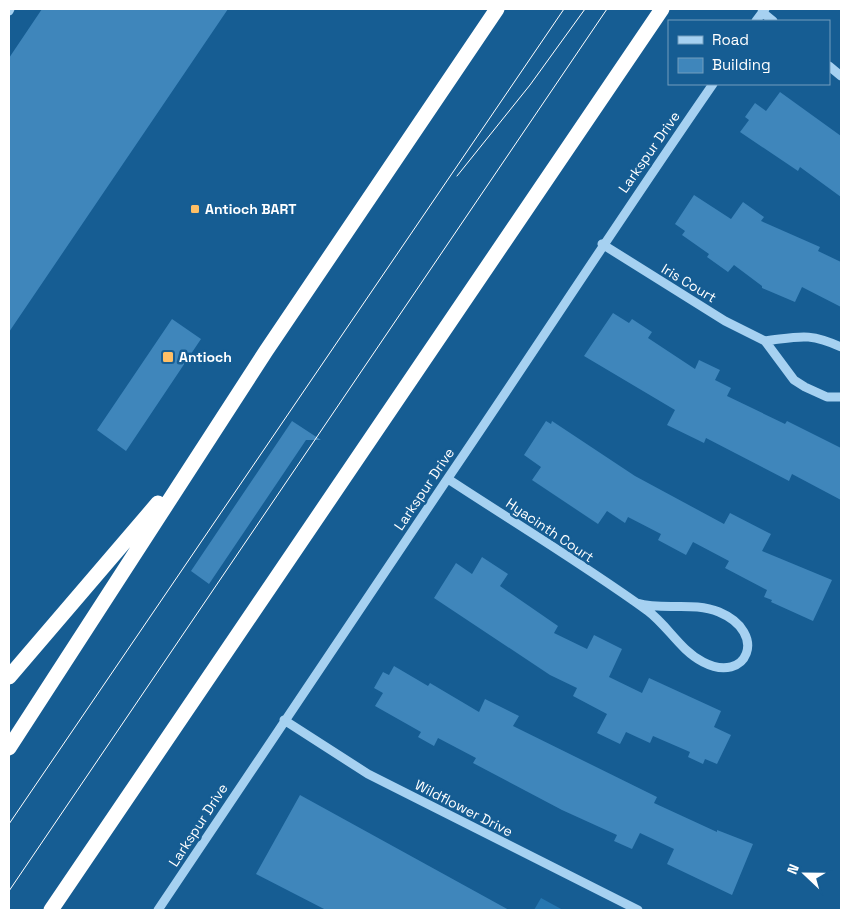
<svg xmlns="http://www.w3.org/2000/svg" width="850" height="919" viewBox="0 0 850 919" font-family="'Space Grotesk',sans-serif">
<rect width="100%" height="100%" fill="#165d93"/>
<path fill="#2676b0" d="M541,898L563,910H534Z"/>
<path fill="#3f86bb" d="M42,9H228L9,332V58Z
M780,92L841,136V197L800,167L798,171L740,132L749,120L745,117L755,103L766,111Z
M694,195L731,219L743,202L764,217L761,221L820,247L818,251L841,262V307L802,287L795,302L762,288V286L734,265L728,272L707,257L709,254L682,235L685,231L675,224Z
M613,313L629,323L632,319L652,332L648,338L695,369L699,360L720,370L715,380L731,388L727,396L785,424L787,421L841,448V500L792,474L789,481L706,438L704,443L667,425L675,410L584,356Z
M172,319L201,339L126,451L97,430Z
M292,421L321,440H306L209,584L191,571Z
M546,421L551,424L552,421L635,476L724,524L730,513L771,534L762,551L832,580L813,621L771,602L772,600L764,597L767,590L725,568L729,561L693,542L686,555L658,540L661,534L628,517L625,523L607,511L598,524L532,480L541,467L524,455Z
M482,557L508,574L500,586L558,626L554,633L587,649L594,635L622,649L609,677L642,693L649,678L721,711L714,727L731,735L717,764L705,759L703,764L688,757L690,752L653,736L650,743L626,732L620,744L597,733L607,714L573,696L577,688L550,675L434,598L456,563L472,574Z
M394,666L428,686L430,683L479,712L485,699L519,716L513,726L657,797L654,803L717,832V830L753,844L732,895L667,864L674,849L640,833L632,849L614,841L617,835L562,810L473,763L476,758L438,738L434,746L418,737L421,732L375,706L383,693L374,688L383,672L389,675Z
M300,795L509,910H326L256,874Z"/>
<g fill="none" stroke-linecap="round" stroke-linejoin="round">
<path stroke="#a6d1f1" stroke-width="9" d="M9,11L10,9
M762,12L773,21
M756,21L765,9
M829,66L841,76
M602,244L725,321L765,341L794,380L805,387L827,397H841
M765,341C799,337 808,332 841,347
M448,479C515,523 583,564 648,611C668,626 680,650 703,662C747,685 769,633 719,612C693,601 664,611 637,603
M284,720L368,774L638,910
M158,910C254,765 352,623 448,478C537,347 623,214 713,84"/>
<path stroke="#fff" stroke-width="15" d="M9,677L158,503
M9,748L266,351L497,9
M51,910L662,9"/>
<path stroke="#fff" stroke-width="1" d="M457,176L530,85L585,9
M9,824L564,9
M9,891L607,9"/>
</g>
<g fill="#ffbf65" stroke="#165d93" stroke-width="2">
<rect x="190" y="204" width="10" height="10" rx="2.5"/>
<rect x="162" y="351" width="12" height="12" rx="2.5"/>
</g>
<g text-anchor="middle" dominant-baseline="central" stroke-width="5" stroke-linejoin="round" paint-order="stroke">
<g font-size="14" fill="#fff" stroke="#165d93">
<text transform="translate(649 152) rotate(-55)">Larkspur Drive</text>
<text transform="translate(689 283) rotate(31)">Iris Court</text>
<text transform="translate(424 489) rotate(-56)">Larkspur Drive</text>
<text transform="translate(550 530) rotate(34)">Hyacinth Court</text>
<text transform="translate(464 808) rotate(27)">Wildflower Drive</text>
<text transform="translate(198 825) rotate(-57)">Larkspur Drive</text>
</g>
<g font-size="14" font-weight="bold" fill="#fff" stroke="#165d93" text-anchor="start">
<text x="205" y="209">Antioch BART</text>
<text x="179" y="357">Antioch</text>
</g>
</g>
<rect width="850" height="919" fill="none" stroke="#ffffff" stroke-width="20"/>
<rect x="668" y="20" width="162" height="65" fill="#165d93" stroke="#739ebe"/>
<rect x="678" y="36" width="25" height="8" fill="#a6d1f1" stroke="#739ebe"/>
<text x="712" y="45" font-size="15" fill="#ffffff">Road</text>
<rect x="678" y="58" width="25" height="15" fill="#3f86bb" stroke="#739ebe"/>
<text x="712" y="70" font-size="15" fill="#ffffff">Building</text>
<g transform="translate(805 874) rotate(292)" stroke="#165d93" stroke-width="4" paint-order="stroke">
<path d="M0-4L9 19L0 12L-9 19Z" fill="#ffffff"/>
<text y="-8" font-size="14" font-weight="bold" text-anchor="middle" fill="#ffffff">N</text>
</g>
</svg>
